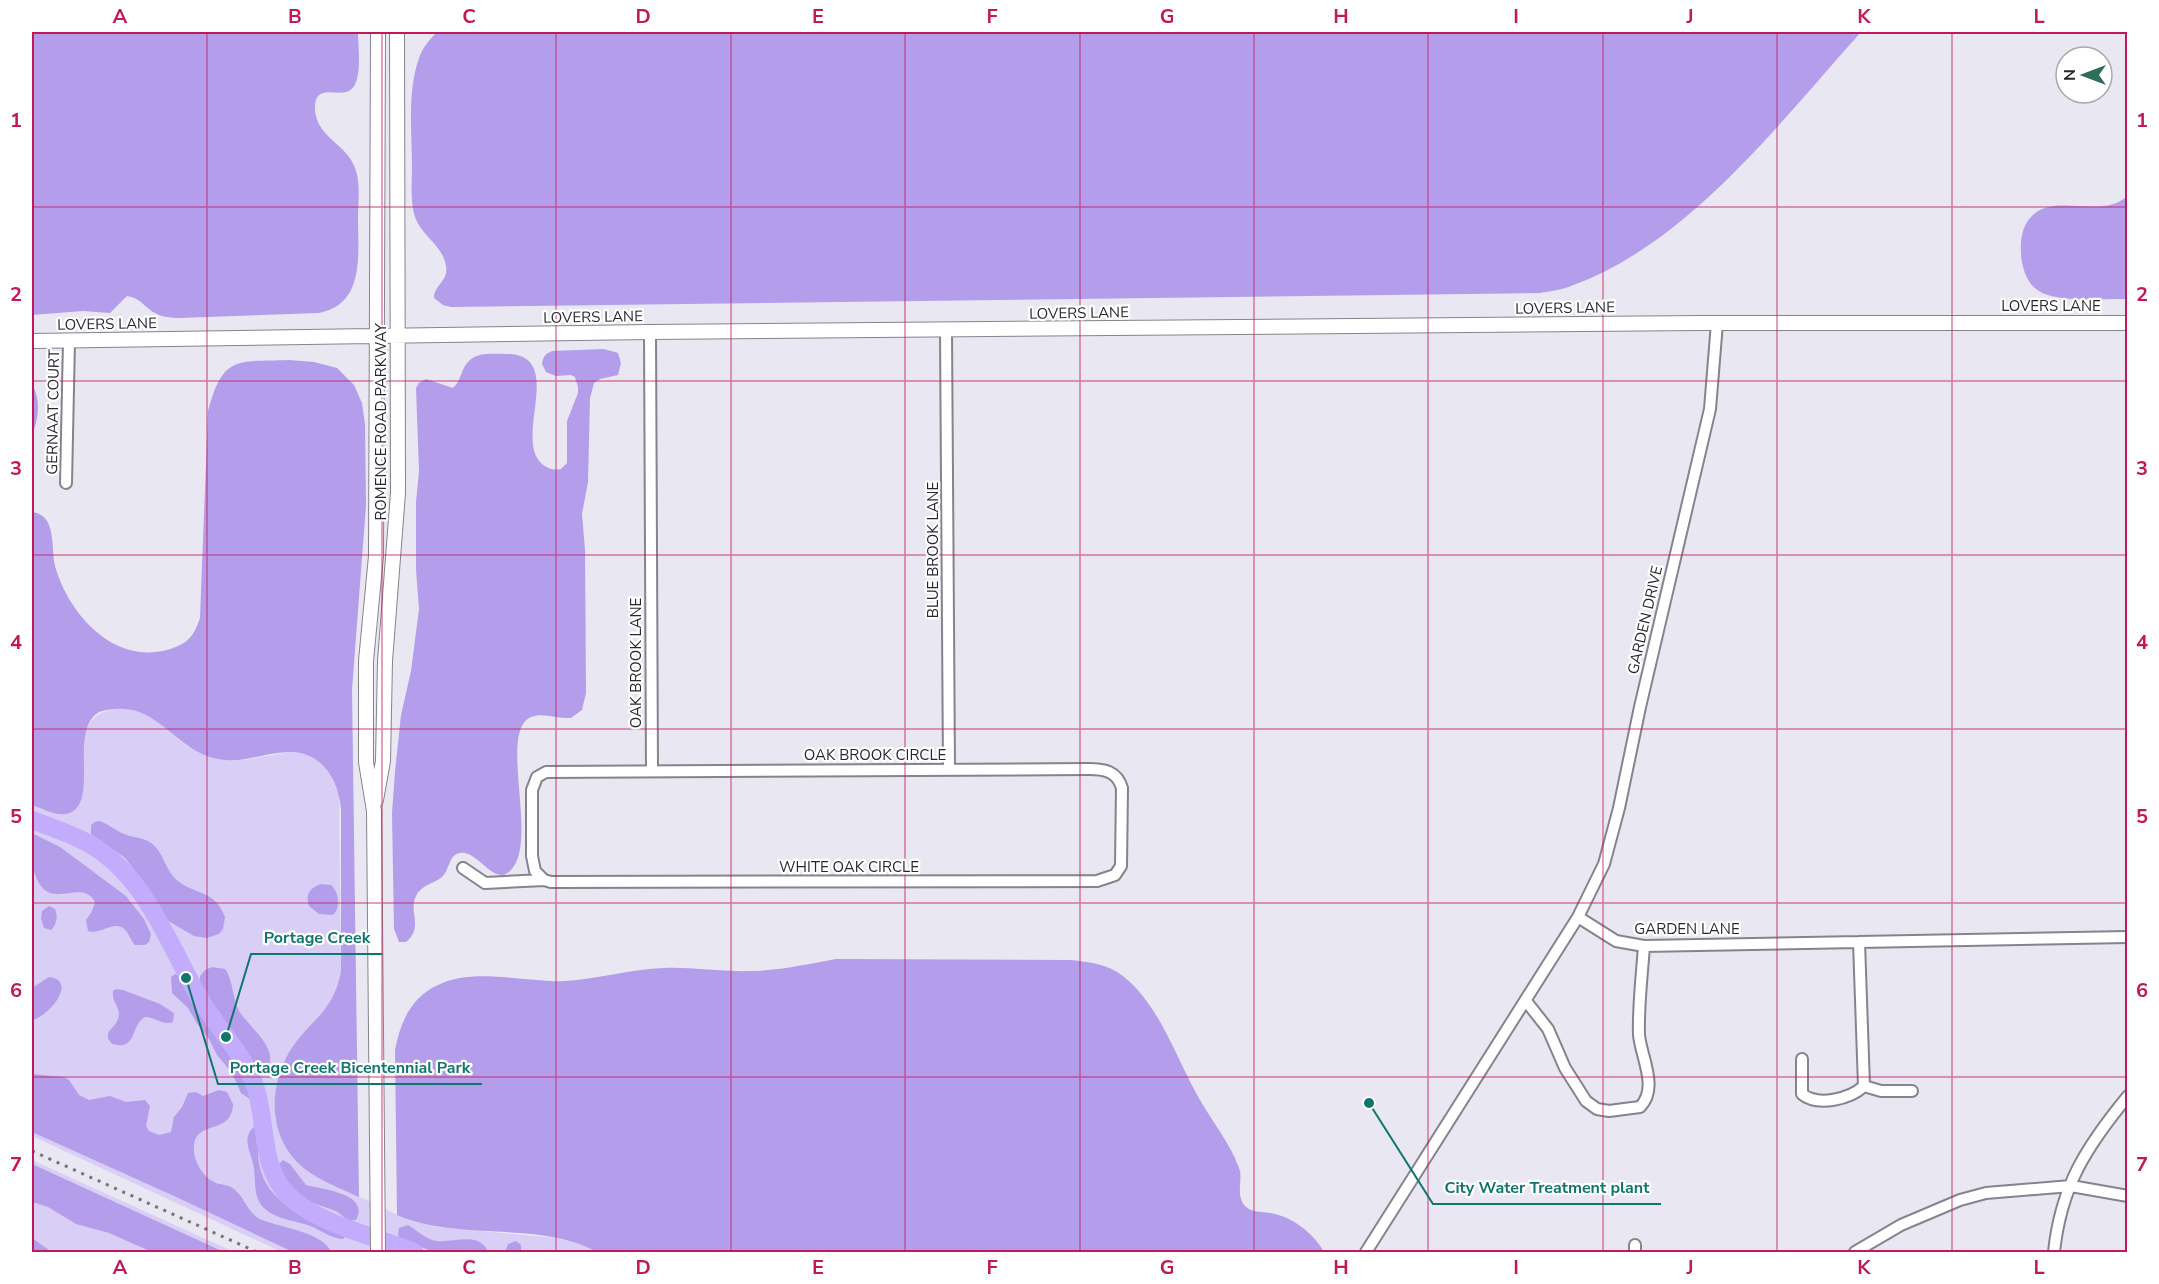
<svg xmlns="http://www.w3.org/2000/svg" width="2159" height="1284" viewBox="0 0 2159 1284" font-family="'Nunito Sans',sans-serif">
<rect width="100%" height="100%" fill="#e9e7f2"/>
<path fill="#d9cff6" d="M128,708L148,714L187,746L245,760L289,752L304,753L317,759L328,769L339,795L341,971L338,986L332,1000L292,1047L275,1117L280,1135L287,1149L318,1177L408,1220L436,1227L556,1238L577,1243L597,1252H282L32,1136V805L59,814C67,805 78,796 83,785C85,781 84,772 84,767C84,728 84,710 128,708Z
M32,1160L234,1252H50L32,1238Z"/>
<path fill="#b49deb" d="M32,32H358C358,47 362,72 354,86C344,103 314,78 315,110C317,138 347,144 355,168C361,184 358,202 358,218C358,255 365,304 319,313L179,318C168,318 157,316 149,309C141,303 139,298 127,296L110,313L83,311L32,315Z
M437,32H1861C1780,122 1688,244 1571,286C1562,290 1550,291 1540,293L451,307L443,305L434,298C434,285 449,281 446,266C443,245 422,237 415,217C410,202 412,183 412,167C412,132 407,92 419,58C423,47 430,39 437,32Z
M2127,196V299C2105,298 2054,304 2036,289C2026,282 2021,264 2021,252C2020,238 2023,223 2034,214C2057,194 2104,219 2127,196Z
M604,349L618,353L621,363L618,375L600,379L594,383L590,398L588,482L582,514L585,550L586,693L582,710L571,718C558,719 543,712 531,717C499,731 536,832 514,866C496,893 480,850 460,853C448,855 450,870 442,877C433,884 421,885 416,896C408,912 424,927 406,942H399L394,929L392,813L395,772L401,715L411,671L419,609L416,570V502L419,471L416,388L419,383L426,379L453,388C462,380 461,367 470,360C479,352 494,354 506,354C566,354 515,434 540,462C546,468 553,471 561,469L567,463V421L578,393V387L575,377L571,375L556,376L546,372L542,364C543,357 545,354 552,351Z
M289,360L314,362L337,368L354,385L362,403L365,424L366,505L352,690L359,1197C338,1187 312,1178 296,1161C266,1129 270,1080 293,1046C314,1017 334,1010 341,971V809C338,779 322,751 288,752C259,753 238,767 207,756C174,744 155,706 117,709C111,709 105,710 99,712C67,731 102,807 66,814C55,816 41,808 32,805V512C40,513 46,517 49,525C54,538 52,553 55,566C70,619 121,671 178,646C191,641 196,630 200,618L208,411C223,355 236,362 289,360Z
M32,384C41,400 39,417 32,435Z
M99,821C109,824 115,830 124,834C133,838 143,837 151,843C164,852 165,871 178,881C196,895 215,890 225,917L223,929L219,934L207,938L194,936L175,925L163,917L142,880L125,858L91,834V825L95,822Z
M32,833L60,847L126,896L144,919L151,934L149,942L145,945H135C130,940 129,932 123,928C113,921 100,935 88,931L86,920L92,911L95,902C80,874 43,922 32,862C30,853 31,842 32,833Z
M321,884L331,885C339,892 341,908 333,915L319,914L309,906C305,894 310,888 321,884Z
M49,906L55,909C58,916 57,925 51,930L44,928L41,919L42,911Z
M836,959L1071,960C1089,962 1108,964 1123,976C1158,1004 1174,1052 1195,1091C1207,1114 1224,1135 1235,1158C1236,1162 1239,1167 1240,1171C1242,1182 1236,1196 1245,1206C1253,1214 1266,1211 1275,1214C1294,1218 1316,1236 1324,1252H597C540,1220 459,1242 397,1215L395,1050C400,1023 411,997 438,985C475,967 525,983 565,981C598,979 631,969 664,968C693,967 721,972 750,971C779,971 807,964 836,959Z
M212,967L225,969L227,972C233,984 233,997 238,1009C248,1028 287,1052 262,1074L255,1072L252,1069C239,1047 196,1003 200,976L205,970Z
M175,974L182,976L185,980C193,997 201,1014 212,1029C227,1052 246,1070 252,1097L250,1099L241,1093L232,1073L217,1055L209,1039L198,1025L188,1008L172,993L171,977Z
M49,977C78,980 50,1016 32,1020V988Z
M116,989L123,990L160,1004L174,1013L173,1022C162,1026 156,1017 145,1017C130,1025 138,1051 112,1044C101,1032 114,1030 118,1019C122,1008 111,1002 113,991Z
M32,1074L64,1077L69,1080L79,1095L89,1100L110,1096L126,1102L145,1100L150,1106L146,1126L149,1131L159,1135L171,1132L174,1117L182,1107L188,1093L196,1092L203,1096L219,1090L227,1092L233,1104C232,1136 195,1119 194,1147C193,1160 202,1176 214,1182C219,1185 226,1184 231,1187C245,1195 246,1213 262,1220C280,1227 324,1233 331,1252H293L174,1196L32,1132Z
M255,1126L259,1130C259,1141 257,1152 259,1163C266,1205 308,1217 342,1232L345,1235L344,1239C333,1239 323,1232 313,1227C299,1221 277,1220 265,1209C253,1198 256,1183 254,1169C253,1154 239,1139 255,1126Z
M283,1160L290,1164L306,1185C320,1189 371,1193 356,1220L349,1221L336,1211L307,1201L282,1177L278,1165Z
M32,1164L224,1252H152L109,1233L76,1224L48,1207L32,1202Z
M408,1225C417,1230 426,1240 437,1241C453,1243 480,1231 488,1252H434L400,1239L398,1235L399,1228Z
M32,1238L49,1250L50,1252H32Z
M516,1241L521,1245V1252H505L508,1244Z"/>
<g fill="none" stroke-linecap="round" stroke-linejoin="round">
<path stroke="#c3acfb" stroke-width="18" d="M32,820C50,827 69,833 86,842C147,875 169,947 202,1002C219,1030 244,1055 255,1086C267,1121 260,1166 287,1194C314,1223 377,1237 414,1252"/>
<g stroke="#86838d" stroke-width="14">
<path id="minor" d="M946,331L949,770
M650,332L652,770
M66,483L69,341
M463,868L485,883L544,880L551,882L1097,881L1115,875L1121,866L1122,788C1117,771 1104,769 1089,769L546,772L537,777L532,790V856L535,871L544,880
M1578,917L1616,941L1644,946L2128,937
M1526,1001L1548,1029L1565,1068L1586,1101L1597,1109L1609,1111L1640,1107C1659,1088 1641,1057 1639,1035C1638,1006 1642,975 1644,946
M1802,1059V1094C1818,1107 1850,1099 1864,1086L1859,942
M1864,1086L1881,1091H1912
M1366,1252L1578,917L1604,864L1619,808L1640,707L1710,409L1717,323
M1635,1252V1245
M1855,1252L1901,1225L1960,1200L1986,1193L2071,1186L2128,1196
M2054,1252C2061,1186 2086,1147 2128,1096"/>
</g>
<g stroke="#86838d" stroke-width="16">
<path id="tertiary" d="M378,32L376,556L366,661V762L374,811L378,1252
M32,341L650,332L1701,323H2128
M376,800L383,761L385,661L398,493L397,32"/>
</g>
<use href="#minor" stroke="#fff" stroke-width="10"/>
<use href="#tertiary" stroke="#fff" stroke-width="14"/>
<path stroke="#76747b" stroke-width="3" stroke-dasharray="3 6" stroke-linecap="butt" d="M32,1151L257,1252"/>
</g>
<path fill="none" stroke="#c2185b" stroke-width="1.5" stroke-opacity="0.55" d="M207,32V1252M382,32V1252M556,32V1252M731,32V1252M905,32V1252M1080,32V1252M1254,32V1252M1428,32V1252M1603,32V1252M1777,32V1252M1952,32V1252M32,207H2128M32,381H2128M32,555H2128M32,729H2128M32,903H2128M32,1077H2128"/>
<g text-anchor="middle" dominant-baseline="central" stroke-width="4.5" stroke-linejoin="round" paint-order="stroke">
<g font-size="15" fill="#28272b" stroke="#fff">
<text x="2051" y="306">LOVERS LANE</text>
<text transform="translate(1565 308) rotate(-1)">LOVERS LANE</text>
<text transform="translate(1079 313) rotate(-1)">LOVERS LANE</text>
<text transform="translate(593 317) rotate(-1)">LOVERS LANE</text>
<text transform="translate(107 324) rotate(-1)">LOVERS LANE</text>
<text transform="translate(53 412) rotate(-89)">GERNAAT COURT</text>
<text transform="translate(381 422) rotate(-90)">ROMENCE ROAD PARKWAY</text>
<text transform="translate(933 550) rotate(-90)">BLUE BROOK LANE</text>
<text transform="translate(1645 620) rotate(-77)">GARDEN DRIVE</text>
<text transform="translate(636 663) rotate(-90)">OAK BROOK LANE</text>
<text x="875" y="755">OAK BROOK CIRCLE</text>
<text x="849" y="867">WHITE OAK CIRCLE</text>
<text x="1687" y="929">GARDEN LANE</text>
</g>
</g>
<path fill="none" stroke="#0f766e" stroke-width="2" d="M226 1037L251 954H382M186 978L218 1084H482M1369 1103L1433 1204H1661"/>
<g fill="#0f766e" stroke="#fff" stroke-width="2">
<circle cx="226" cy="1037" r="6"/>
<circle cx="186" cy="978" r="6"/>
<circle cx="1369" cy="1103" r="6"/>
</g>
<g font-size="16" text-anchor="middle" font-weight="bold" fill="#0f766e" stroke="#fff" stroke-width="4.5" stroke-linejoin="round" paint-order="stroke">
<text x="317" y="943">Portage Creek</text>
<text x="350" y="1073">Portage Creek Bicentennial Park</text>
<text x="1547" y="1193">City Water Treatment plant</text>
</g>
<rect width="2159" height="1284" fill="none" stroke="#ffffff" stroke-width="66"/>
<g transform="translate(2084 75) rotate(270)"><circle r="28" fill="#ffffff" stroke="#a9a9aa" stroke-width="1.5"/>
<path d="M0-4.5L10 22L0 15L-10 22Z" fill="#2e6e5c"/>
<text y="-9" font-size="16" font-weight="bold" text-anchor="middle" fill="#28272b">N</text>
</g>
<rect x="33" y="33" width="2093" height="1218" fill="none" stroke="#c2185b" stroke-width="2"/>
<g font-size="20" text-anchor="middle" font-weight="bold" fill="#c2185b">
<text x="120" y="23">A</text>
<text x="295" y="23">B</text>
<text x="469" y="23">C</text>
<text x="643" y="23">D</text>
<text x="818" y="23">E</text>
<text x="992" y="23">F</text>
<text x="1167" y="23">G</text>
<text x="1341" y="23">H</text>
<text x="1516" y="23">I</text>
<text x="1690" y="23">J</text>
<text x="1864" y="23">K</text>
<text x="2039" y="23">L</text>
<text x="16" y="127">1</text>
<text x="2142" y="127">1</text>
<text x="16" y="301">2</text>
<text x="2142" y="301">2</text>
<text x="16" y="475">3</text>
<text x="2142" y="475">3</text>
<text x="16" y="649">4</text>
<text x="2142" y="649">4</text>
<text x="16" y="823">5</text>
<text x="2142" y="823">5</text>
<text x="16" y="997">6</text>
<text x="2142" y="997">6</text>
<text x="16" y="1171">7</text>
<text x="2142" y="1171">7</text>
<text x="120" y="1274">A</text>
<text x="295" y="1274">B</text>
<text x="469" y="1274">C</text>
<text x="643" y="1274">D</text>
<text x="818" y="1274">E</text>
<text x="992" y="1274">F</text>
<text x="1167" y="1274">G</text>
<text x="1341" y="1274">H</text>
<text x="1516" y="1274">I</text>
<text x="1690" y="1274">J</text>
<text x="1864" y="1274">K</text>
<text x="2039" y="1274">L</text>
</g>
</svg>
